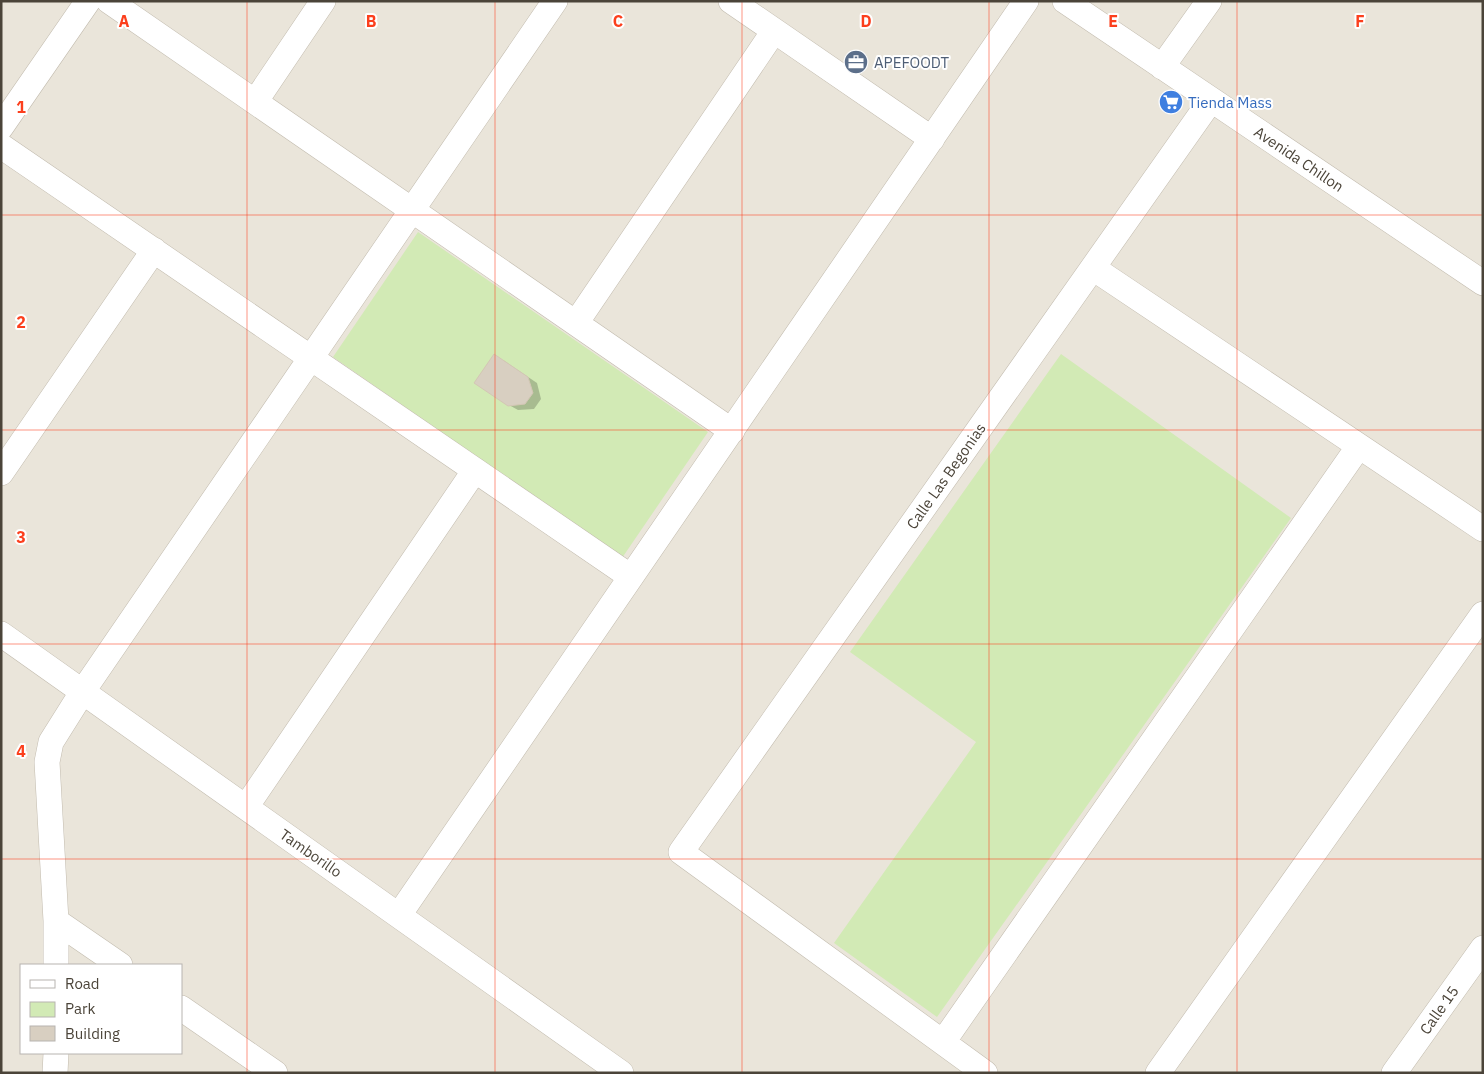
<svg xmlns="http://www.w3.org/2000/svg" width="1484" height="1074" viewBox="0 0 1484 1074" font-family="'IBM Plex Sans',sans-serif">
<rect width="100%" height="100%" fill="#f6f3ec"/>
<path fill="#eae5da" fill-rule="evenodd" d="M1,1H1483V1073H1ZM21,965H181V1053H21Z"/>
<path fill="#d2eab5" d="M418,232L708,432L622,558L333,357Z
M1061,354L1291,518L937,1017L834,943L976,742L850,652Z"/>
<path fill="#0003" d="M503,360L537,383L541,399L534,409L518,410L509,405Z"/>
<path fill="#d8cfc1" stroke="#d3c7b4" d="M494,354L528,377L533,393L525,404L508,406L474,383Z"/>
<g fill="none" stroke-linecap="round" stroke-linejoin="round">
<g stroke="#c2bbae" stroke-width="26">
<path id="minor" d="M109,1L732,431
M731,1L932,139
M1065,1L1483,283
M1162,67L1209,1
M255,102L323,1
M1,127L88,1
M1,146L631,577
M1093,268L1483,529
M576,323L774,31
M1,473L154,250
M1,634L621,1073
M246,807L475,470
M399,915L1026,1
M56,921L120,965
M56,965V921L47,762L51,742L83,691L555,1
M181,1008L275,1073
M943,1042L1359,446
M55,1073L56,1053
M985,1073L681,852L1211,100
M1158,1073L1483,614
M1394,1073L1483,948"/>
</g>
<use href="#minor" stroke="#fff" stroke-width="25"/>
</g>
<path fill="none" stroke="#fc3f1d" stroke-width="1" stroke-opacity="0.55" d="M247,1V1073M495,1V1073M742,1V1073M989,1V1073M1237,1V1073M1,215H1483M1,430H1483M1,644H1483M1,859H1483"/>
<defs>
<g id="office-disc" transform="scale(1.25)"><circle r="9.5" fill="#5c6f8a" stroke="#fff"/><path d="M-6-3h4V-5.5h4V-3h4V5H-6ZM-1-4.5V-3h2v-1.5ZM-6 0V1H6V0Z" fill="#fff"/></g>
<g id="supermarket-disc" transform="scale(1.25)"><circle r="9.5" fill="#3f7fe0" stroke="#fff"/><path d="M-6-5.5h2.5l.6 2H6L4.5 2H-2.5L-4.4-4H-6ZM-1.5 3.2a1.3 1.3 0 1 0 .1 0ZM3 3.2a1.3 1.3 0 1 0 .1 0Z" fill="#fff"/></g>
</defs>
<g fill-rule="evenodd">
<use href="#office-disc" x="856" y="62"/>
<use href="#supermarket-disc" x="1171" y="102"/>
</g>
<g text-anchor="middle" dominant-baseline="central" stroke-width="4" stroke-linejoin="round" paint-order="stroke">
<g font-size="15" fill="#4e5e75" stroke="#fff" text-anchor="start">
<text x="874" y="62">APEFOODT</text>
</g>
<g font-size="15" fill="#366cbe" stroke="#fff" text-anchor="start">
<text x="1188" y="102">Tienda Mass</text>
</g>
<g font-size="15" fill="#4b4439" stroke="#fff">
<text transform="translate(1299 159) rotate(34)">Avenida Chillon</text>
<text transform="translate(946 476) rotate(-55)">Calle Las Begonias</text>
<text transform="translate(311 853) rotate(35)">Tamborillo</text>
<text transform="translate(1439 1010) rotate(-55)">Calle 15</text>
</g>
</g>
<g font-size="16" text-anchor="middle" font-weight="bold" fill="#fc3f1d" stroke="#fff" stroke-width="4" stroke-linejoin="round" paint-order="stroke">
<text x="124" y="27">A</text>
<text x="371" y="27">B</text>
<text x="618" y="27">C</text>
<text x="866" y="27">D</text>
<text x="1113" y="27">E</text>
<text x="1360" y="27">F</text>
<text x="21" y="113">1</text>
<text x="21" y="328">2</text>
<text x="21" y="543">3</text>
<text x="21" y="757">4</text>
</g>
<rect width="1484" height="1074" fill="none" stroke="#4b4439" stroke-width="5"/>
<rect x="20" y="964" width="162" height="90" fill="#ffffff" stroke="#b7b4b0"/>
<rect x="30" y="980" width="25" height="8" fill="#ffffff" stroke="#b7b4b0"/>
<text x="65" y="989" font-size="15" fill="#4b4439">Road</text>
<rect x="30" y="1002" width="25" height="15" fill="#d2eab5" stroke="#b7b4b0"/>
<text x="65" y="1014" font-size="15" fill="#4b4439">Park</text>
<rect x="30" y="1026" width="25" height="15" fill="#d8cfc1" stroke="#b7b4b0"/>
<text x="65" y="1039" font-size="15" fill="#4b4439">Building</text>
</svg>
